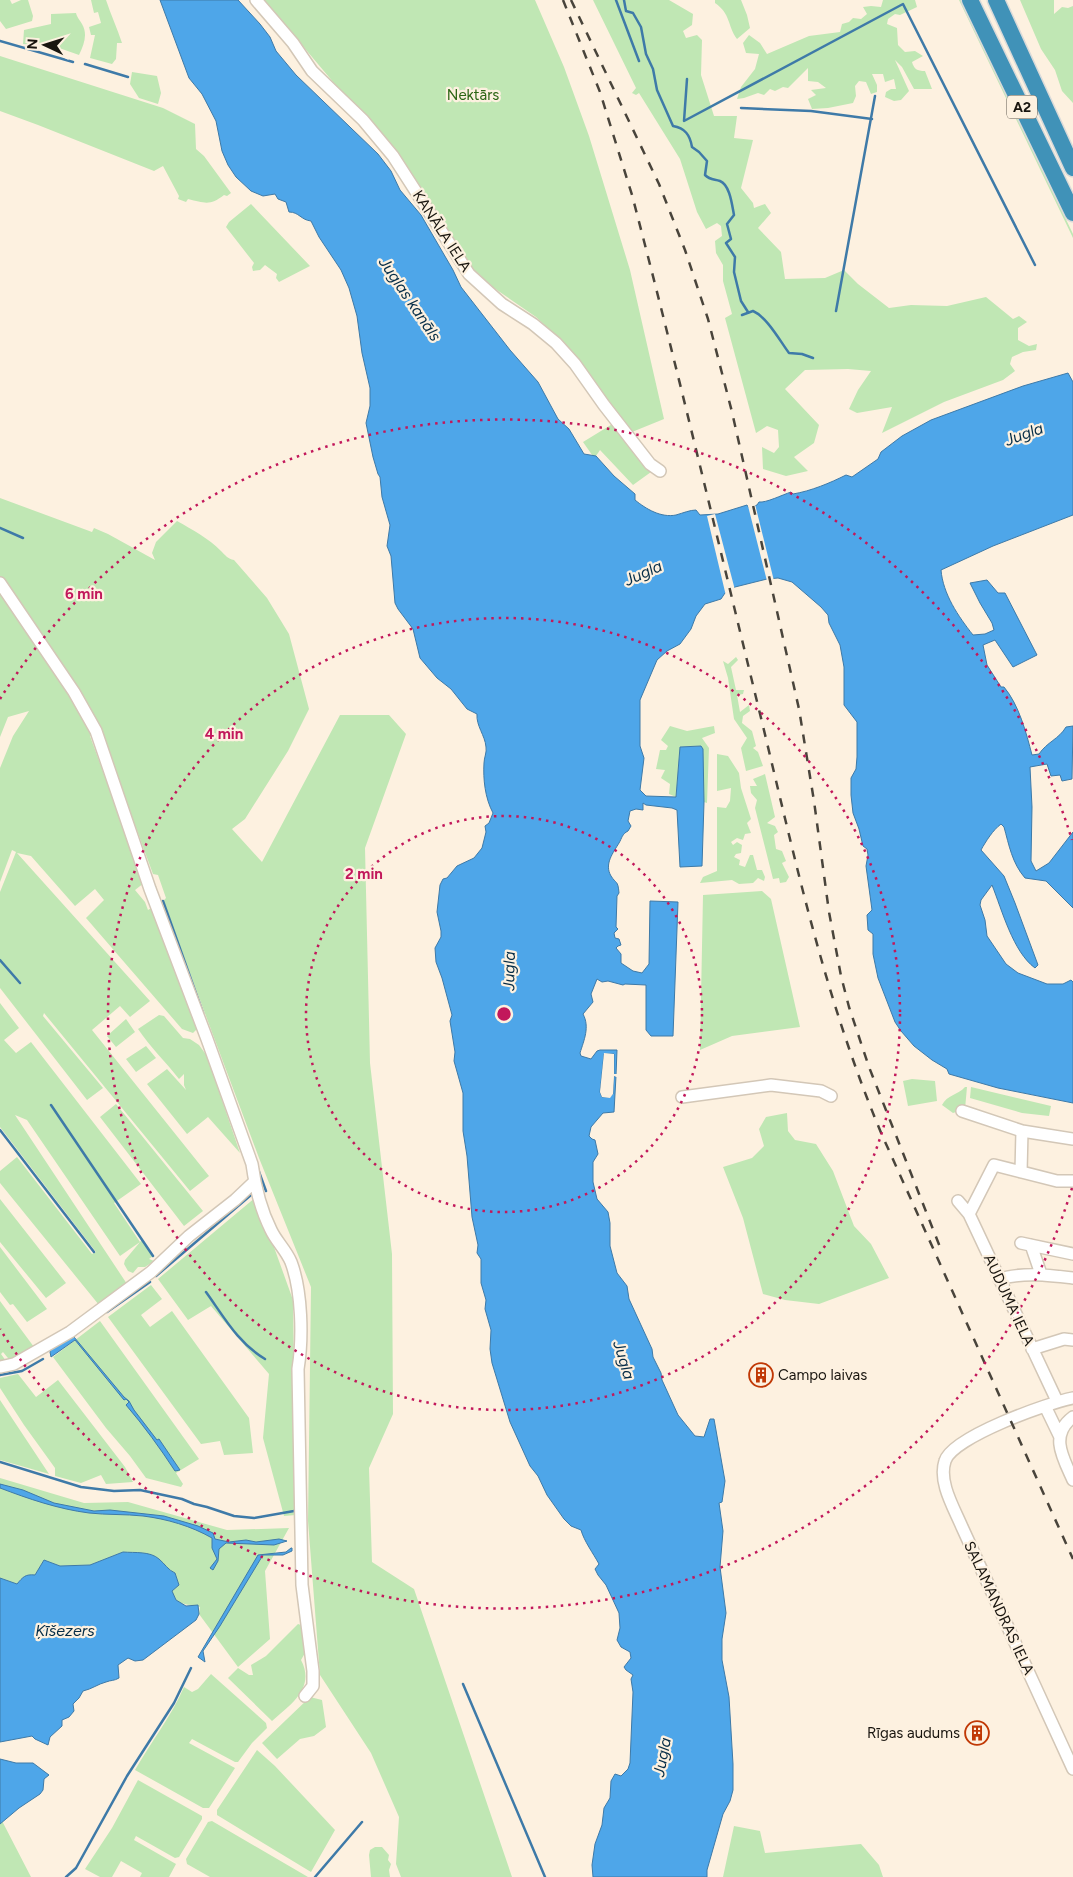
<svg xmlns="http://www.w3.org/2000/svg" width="1073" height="1877" viewBox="0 0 1073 1877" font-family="Figtree,sans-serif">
<rect width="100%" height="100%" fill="#fdf1e0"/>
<path fill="#c0e7b4" d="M0,0H10L12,4L21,0H28L33,16L32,21L6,29L0,21Z
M91,0H106C111,15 117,28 122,43H117L116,59L112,64L90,58L95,35H91L89,27L101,23L98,12L94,13Z
M264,0H535L564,67L589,136L630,270L664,419L632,432L567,346L536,317L494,288L471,267L394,147L339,89Z
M593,0H669L693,14L692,25L683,31L686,38L697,35L702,40L701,75L714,116H737L734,138L753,140L741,188L753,203L754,208L765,204L771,213L758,228L781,252L785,279L825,278L844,270L858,284L889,308L911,305L947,306L986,297L1013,319L1019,316L1027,322L1018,328V340L1029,346L1037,344L1036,350L1023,352L1012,357L1010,364L1015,371L1003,380L944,402L882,433L892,407L857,413L849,409L858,390L871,371L848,369L805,370L785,389L819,425L814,443L794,457L808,471L786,476L763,469L762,447L774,453L779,447L778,430L767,426L756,433L725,318L732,314L723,281V265L716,253L715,241L722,236L721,226L717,223L706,229L697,212L680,159L639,93L636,95L632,93L636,88Z
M715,0H741L747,15L750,28L737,39C727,25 731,14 715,3Z
M883,0H915L917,7L900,15L895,14L888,19L887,24L897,28L898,45L905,52L915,51L923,56L912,62C914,69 917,71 925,71L932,89H914L902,67L895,60L909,91L901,100L894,101L885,97L886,92L891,89H896L894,79L885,82L883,74H872L877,85V92L871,94L866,82L859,81L855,86L856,96L853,103L828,108L812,109L808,99L816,95L811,90L826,88L818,82L808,81V68L788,88L783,87L775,91L770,89L764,95L758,93L744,98L737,99L741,87L755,69L759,54L746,53L743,43L749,35L760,43L767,54L809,36L840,32L842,24L849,22L853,18L861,19L867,14L863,7L871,6L881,7Z
M959,0H961L1073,234V238Z
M1020,0H1054V14L1062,7L1068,8L1073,6V103L1062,91L1055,70L1041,49Z
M76,13C77,17 79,19 82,24C88,34 84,45 79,55L62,49L23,44L24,30L51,24V14Z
M0,56L163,108L195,124L196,149L204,156L231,193L227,196L224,195C210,206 205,203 188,199L186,202L178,199L179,196L163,166L154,171L38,125L0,111Z
M132,72L157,76L161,93L158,104L139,98L130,84Z
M251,204L310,266L279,282L276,278L277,274L265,265L260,270L253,271L252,267L254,263L226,227L229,222Z
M614,423L651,472L633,485L600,450L596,456L597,462L583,442Z
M0,498L92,532L94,528L108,534L155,560L152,553L156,542L177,521C193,530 208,538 221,551C225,555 228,559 234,560L267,598L289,634L309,709L288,751L245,819L232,829L262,862L340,715H389L406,734L365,848L370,1063L392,1254L393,1414L369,1468L372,1562L414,1589L512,1877H401L396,1864L399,1817L371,1753L320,1675L308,1521L311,1287L259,1158L163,901L166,898L158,875L153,874L100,730L90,736L144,883L135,890L145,902L148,910L153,907L164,931L197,1029L193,1033L182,1029L86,918L104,900L95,889L75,906L31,856L17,853L150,1001L130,1017L120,1006L92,1030L209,1176L190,1191L44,1013L43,1016L103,1088L87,1100L0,988V892L16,852L12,850L0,882V768L13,736L29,711L8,717L0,737Z
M736,657L738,660L731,667L736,690H744L743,694L737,695L740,712L749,705L750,711L743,716L742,723L752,731L756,746L753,748L758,752L763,766L746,771L741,748L747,738L734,719L728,678L723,661L728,664Z
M670,726L687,731L714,726L715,733L702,738L709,748L707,803L704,802L701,746L680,747L676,797L669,794L670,784L661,778L665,770L656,769L660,750H666L668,746L661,740Z
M717,754L728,756L739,773L741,788L751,819L747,823L751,833L745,834L743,840L737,838L731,842L733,845L737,842L742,845L741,853L736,854L734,857L740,860L739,865L745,867L750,855H753L757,870H762L765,877L764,881L758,878L753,883L739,884L732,880L700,883L703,877L717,871V807L726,808L730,801L731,788L717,791Z
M765,774L775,817L767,823L775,826L778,832L774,835L776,849L782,851L786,861L782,863L789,877L786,882L780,883L779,878L773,879L755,808L757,800L751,793L750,786H757L753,779Z
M762,891L771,899L800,1027L732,1036L700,1050L703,895Z
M0,1003L19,1028L4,1040L16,1053L31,1042L141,1184L114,1203L140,1242L142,1240L153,1256L149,1259L154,1261L145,1267H138L133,1273L128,1271L124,1264L125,1260L140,1242L120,1256L27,1120L15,1115L127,1284L99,1305L0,1183V1171L17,1157L92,1254L96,1252L0,1127Z
M159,1015L164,1016L183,1038L190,1039L199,1045L207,1056L240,1153L208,1117L187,1134L147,1084L167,1069L186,1090L184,1085V1074L179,1079C166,1062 150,1047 138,1029Z
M126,1019L135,1032L116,1047L107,1036Z
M146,1046L156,1058L136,1072L126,1059Z
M912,1079L935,1081L937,1101L908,1106L903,1081Z
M965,1087H967L965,1109L953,1113L942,1105C947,1095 958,1095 965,1087Z
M971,1087L1051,1106L1049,1116L1022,1113L970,1098Z
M116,1104L203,1211L184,1226L100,1117Z
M787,1113L788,1131L795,1140L816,1144L833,1171L854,1226L871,1244L889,1278L819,1304L785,1300L763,1294L743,1218L723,1167L752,1158L764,1146L759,1129L766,1117Z
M256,1197L293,1300L296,1515L284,1516L263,1438L269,1374L211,1306L188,1320L158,1279Z
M0,1199L66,1283L46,1298L0,1242Z
M0,1247L47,1309L27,1322L13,1304L10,1305L0,1292Z
M151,1285L162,1299L141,1315L150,1327L172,1311L249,1418L253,1453L224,1455L220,1441L201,1444L108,1317Z
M0,1301L34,1347L12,1363L3,1352L1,1354L6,1361L0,1362Z
M100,1321L199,1459L176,1473L183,1484L181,1487L146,1478L130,1456L106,1428L53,1357Z
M18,1374L36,1397L58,1380L125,1467L133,1482L106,1484L101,1475L81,1483L55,1476V1468L24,1425L0,1388V1378Z
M0,1400L49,1474L0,1460Z
M0,1478L84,1503L128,1502L227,1530L289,1528L265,1571L270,1639L238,1667L199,1614L200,1607C191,1604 184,1606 176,1600L172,1591L179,1585L175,1573L171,1571L158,1558L123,1552L90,1565L60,1566L44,1560L35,1575L23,1577L17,1584L0,1578Z
M298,1624L301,1625L305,1653L301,1660C316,1688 290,1705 272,1721L228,1678L238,1668L249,1675H253L251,1665L266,1656Z
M211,1674L266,1723L267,1728L252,1743L238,1762H235L192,1739L189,1743L235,1768L209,1808H203L135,1770C151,1742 171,1717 184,1687L192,1692L198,1689Z
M310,1697L322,1700L326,1727L314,1736L300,1739L277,1759L262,1743Z
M257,1750L275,1766L335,1830L311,1872L217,1815V1810Z
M138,1780L202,1816V1819L179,1857L175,1858L136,1836L134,1840L176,1864L169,1877H140L142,1873L121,1861L112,1877H100L85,1869L112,1828Z
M0,1817L31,1877H0Z
M212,1821L308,1877H210L187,1864L186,1859L208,1822Z
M734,1826L760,1831L765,1853L861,1844L879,1865L883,1877H723Z
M375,1847H382L389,1855L388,1860L391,1864L389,1870L390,1877H371L369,1855L370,1850Z"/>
<path fill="#4ea6e9" stroke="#3e7aa8" d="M160,0H238L260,24L270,37L276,51L296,75L378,154L391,171L400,190L421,215L453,270L461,287L510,350L538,382L558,419L569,429L584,454L596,456L614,476L635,494V500C646,509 661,518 676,515C683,513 690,510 696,510L700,515L718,514L747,505L749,508L757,505L759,502C766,503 782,495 791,492L793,494C811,491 830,483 846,475L852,477L878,459L881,452L902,436L931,420L1023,386L1068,373L1073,382V515L993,546L941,570C943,594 958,616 973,635L985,634L994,630L992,623L980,603L970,583L987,580L998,593H1005L1037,655L1013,667L995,640L983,645L987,665L1001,687H1004C1019,705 1026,732 1032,755L1039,754C1047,742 1059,739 1066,727L1073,726L1072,779L1062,781L1060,775L1051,776L1047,764L1030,767L1032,807L1031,861L1036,871L1049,863L1073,832V908L1046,881L1025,878C1012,863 1009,845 1004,827L1001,824C993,830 986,841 981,850L1004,876L1015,903L1038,965L1035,968C1013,952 1002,910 992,885L981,900L980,905L985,920L987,936L1006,964L1018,973L1047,984H1063L1071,980L1073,982V1103L998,1088L949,1074L947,1069L932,1060L914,1046L901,1031L895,1022L878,978L873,954V934L868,930L867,915L872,910L866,866L868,855L867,849L863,846L859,829L853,813L851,795V778L856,769L857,757V722L844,705V667L840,645L829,623L828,615L821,607L792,582L778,578L767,579L735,587L725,593L721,599L705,604L696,616L691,629L680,644L667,651L657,660L640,700V746L644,758L640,790L646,796L676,797L680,747L701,746L703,749L704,802L702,866L680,867L677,810L672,808L646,805L643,803V810L636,809L630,811L628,821L631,826L628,831C622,834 622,838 619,843C613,853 604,864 611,876C616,884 618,880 619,893L617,896L616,927L618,929L614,933L615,938L619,939L621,945L618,946L616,948L621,954V963L633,971L642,973L649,964L650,901L678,902L673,1036H651L646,1030V985L625,984L623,985L608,981L602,982L597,979L591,994L593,1002L583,1014C590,1027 584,1040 580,1053L581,1056L591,1059L597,1051L600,1050H617L616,1075H614V1054H604L600,1092L602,1097H610L613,1094L614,1076H616L614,1112L603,1113L591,1127L589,1136L592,1139L595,1140L598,1154L593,1162V1182L597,1199L608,1212L610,1223V1246L617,1273L627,1286L629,1299L652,1349L653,1357L661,1373L662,1380L678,1415L695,1436L704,1437L710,1419H714L725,1481L722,1502L719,1503L723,1531L720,1567L726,1613L722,1639V1660L729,1697L733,1764V1790L730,1801L723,1814L707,1870V1877H593L592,1865L595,1844L602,1825L604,1808L610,1798L611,1781L615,1774L621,1776L628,1769L630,1763L633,1692L631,1679L633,1675L626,1670L624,1667L631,1658L630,1652L621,1647L617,1640L620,1628L619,1613L606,1585L598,1575L595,1569L599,1564C593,1553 584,1541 581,1530L571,1526L564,1519L547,1495L538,1476L530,1466L510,1422L492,1363L490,1349L491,1330L485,1309L486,1300L481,1283V1259L477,1253L478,1245L472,1217L467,1156L463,1131V1093L454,1061L455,1052L450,1021L452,1015L442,978L436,962L435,948L441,937V931L437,912L440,885L443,879L447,878L457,866L474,858L482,848L486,832L485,826L489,823L493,813C485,798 483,779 484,763C484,758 487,752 486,747C485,735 476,726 477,714L467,709L451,689L437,678L420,658L413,629L398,609L395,603L391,556L387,546L390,525L382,497L380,477L378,474L373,457L366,423L370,406V388L362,353L357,316L349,288L341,270L319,237L311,221C301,220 299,212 289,212L286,202L278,199L275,194L263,196L251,191L236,177L228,165L222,151L216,121L202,94L189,78Z
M77,1333L74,1337L124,1397L129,1401L134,1410L157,1440L159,1439L180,1470L175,1471C160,1448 144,1426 126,1405L129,1402L126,1399L124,1400L75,1340L51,1357L50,1352L51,1349Z
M0,1484L23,1490L54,1503L94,1511L110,1510L164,1516L198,1526L213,1533L215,1539L229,1542L246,1540L256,1542L279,1539L287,1541L274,1545L226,1543L219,1549L218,1561L213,1570L210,1568L217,1559L212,1548V1538C191,1526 167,1519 143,1516C125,1514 107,1515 89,1513C58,1509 29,1499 0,1488Z
M291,1548H292V1551L283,1555H263L220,1626L203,1651L205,1662L198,1657L258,1555L286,1552Z
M123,1552C135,1553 150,1551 159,1559C165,1564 168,1570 175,1573L179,1585L172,1591L176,1600L186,1606L198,1605L199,1614L196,1620L143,1660L135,1661L128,1658L118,1665L119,1678C114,1681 111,1680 106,1682C98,1684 92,1689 83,1691L79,1698L73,1704L74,1711L69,1717L62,1720V1726L50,1737L48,1745L35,1739L32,1736L0,1742V1578L17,1584C23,1577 25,1574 35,1575L44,1560L60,1566L90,1565Z
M0,1759L16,1763H33L49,1775L44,1779L43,1790L40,1794L19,1808L0,1824Z"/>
<path fill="#fdf1e0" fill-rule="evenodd" d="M757,501V503L755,504L774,581H767L747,502L749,505L756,503Z
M715,514L735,590L726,596L707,516Z
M604,1053L614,1054V1074H619V1078L614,1076L613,1094L610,1098L602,1097L600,1092ZM606,1056H612V1058L609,1095H604L603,1092Z"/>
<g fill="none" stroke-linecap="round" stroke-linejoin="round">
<path stroke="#3e7aa8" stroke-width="2.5" d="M616,0L639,61
M624,0L626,11L633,13L641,27L646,54L653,69L657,90L673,126C685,128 690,135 692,147L699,152L707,161L705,175C710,180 714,179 720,181C730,185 732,205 734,215L727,224L731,239L726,243L735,257L734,272L741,301L748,312
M0,41L73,62
M85,64L128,77
M687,79L684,121L903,4L1035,265
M741,108L811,111L872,119
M836,311L875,96
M742,315L753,311C767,317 780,341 789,353L802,354L813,358
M0,528L23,538
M163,901L203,1013
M0,960L20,983
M51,1105L153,1256
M0,1130L94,1252
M258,1169L266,1191
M156,1276L251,1195
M206,1292C224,1317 238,1343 265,1359
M107,1312L150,1282
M0,1375L22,1371L43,1359
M0,1462L81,1487L114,1491L140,1490L182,1499L194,1504L207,1507L234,1516L254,1518L294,1511
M463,1684L545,1877
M66,1877L76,1868L127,1776L174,1703L191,1668
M315,1877L362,1822"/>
<g stroke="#d3c7b7" stroke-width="14">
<path id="minor" d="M256,0L293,43L312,71L363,120L393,156L469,274L502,304L533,324L556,343L575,364L604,405L650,464L660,471
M0,583L74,692L96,731L150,889L207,1039L252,1164C255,1186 261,1210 271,1230C276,1241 286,1250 291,1262C302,1291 303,1338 298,1369L302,1585L313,1671V1686L305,1696
M682,1097L771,1085L821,1091L831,1096
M962,1111L1022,1131L1073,1139
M1021,1172L1022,1131
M958,1201L969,1214L1057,1401
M969,1214L994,1165L1057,1181H1073
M1021,1243L1073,1254
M1031,1245L1041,1274
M999,1279C1024,1272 1048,1275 1073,1278
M1032,1349L1064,1339L1073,1340
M0,1367L14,1364L70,1332L151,1272L189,1236L235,1200L254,1182
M1073,1398C1048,1403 952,1437 945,1461C938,1482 954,1508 962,1527L1073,1769
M1045,1406L1060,1437
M1073,1417C1049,1435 1063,1458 1073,1480"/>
</g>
<g stroke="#dadad9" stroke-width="19">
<path id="highway" d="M970,0L1073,213
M996,0L1073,168"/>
</g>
<use href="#minor" stroke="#fff" stroke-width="11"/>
<use href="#highway" stroke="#4092b8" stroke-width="16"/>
<path stroke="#49443b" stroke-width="2.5" stroke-dasharray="9 9" stroke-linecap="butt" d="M563,0L600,92L632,195C678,370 719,546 762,722C796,863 825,1000 882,1135L1073,1559
M571,0L659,184L685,250L708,319L732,412L799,709L814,801L829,912L841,976L849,1007L869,1067L940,1247"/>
</g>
<g fill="none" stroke="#c2185b" stroke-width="2.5" stroke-dasharray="2.5 5">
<circle cx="504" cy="1014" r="198"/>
<circle cx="504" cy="1014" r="396"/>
<path d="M1072 1188A594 594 0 0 1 0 1329M0 699A594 594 0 0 1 1072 840"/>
</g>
<defs>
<g id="building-ring" transform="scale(1.25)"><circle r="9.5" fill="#fdf1e0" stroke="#c03805" stroke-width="1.5"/><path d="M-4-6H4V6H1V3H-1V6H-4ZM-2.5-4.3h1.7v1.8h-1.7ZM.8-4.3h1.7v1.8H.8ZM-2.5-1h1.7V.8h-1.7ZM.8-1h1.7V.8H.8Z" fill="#c03805"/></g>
</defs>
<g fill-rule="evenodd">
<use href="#building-ring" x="761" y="1375"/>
<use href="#building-ring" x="977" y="1733"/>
</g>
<g text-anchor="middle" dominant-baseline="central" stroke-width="4.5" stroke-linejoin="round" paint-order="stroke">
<rect fill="#fdf1e0" stroke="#5d574e" stroke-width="1" x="1007" y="95.5" width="30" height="23" rx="4"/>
<g font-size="14" font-weight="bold" fill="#19150f">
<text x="1022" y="107">A2</text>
</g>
<g font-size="15" fill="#2b6514" stroke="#fdf1e0">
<text x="473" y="95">Nektārs</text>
</g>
<g font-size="15" fill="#19150f" stroke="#fdf1e0">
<text transform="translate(442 231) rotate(57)">KANĀLA IELA</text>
<text transform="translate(1009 1300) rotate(65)">AUDUMA IELA</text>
<text transform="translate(999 1608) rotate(65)">SALAMANDRAS IELA</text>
</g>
<g font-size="15" fill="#19150f" stroke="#fdf1e0" text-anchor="start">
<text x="778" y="1375">Campo laivas</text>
<text x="960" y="1733" text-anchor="end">Rīgas audums</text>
</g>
<g font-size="16" font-style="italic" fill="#062d47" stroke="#fdf1e0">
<text transform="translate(410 299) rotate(56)">Juglas kanāls</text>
<text transform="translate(1024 434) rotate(-20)">Jugla</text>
<text transform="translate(643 573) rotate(-24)">Jugla</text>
<text transform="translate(509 971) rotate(-89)">Jugla</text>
<text transform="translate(624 1360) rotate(73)">Jugla</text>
<text x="65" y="1630">Ķīšezers</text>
<text transform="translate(662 1757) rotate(-79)">Jugla</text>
</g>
</g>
<circle cx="504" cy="1014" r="8" fill="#c2185b" stroke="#fdf1e0" stroke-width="2.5"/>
<g font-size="15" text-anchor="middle" font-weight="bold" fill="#c2185b" stroke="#fdf1e0" stroke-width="4.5" stroke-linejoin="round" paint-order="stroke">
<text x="84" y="599">6 min</text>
<text x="224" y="739">4 min</text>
<text x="364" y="879">2 min</text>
</g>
<g transform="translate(45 45) rotate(274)" stroke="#fdf1e0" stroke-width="4" paint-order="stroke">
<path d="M0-4L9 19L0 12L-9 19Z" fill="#19150f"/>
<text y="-8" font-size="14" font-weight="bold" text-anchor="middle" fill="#19150f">N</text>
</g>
</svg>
